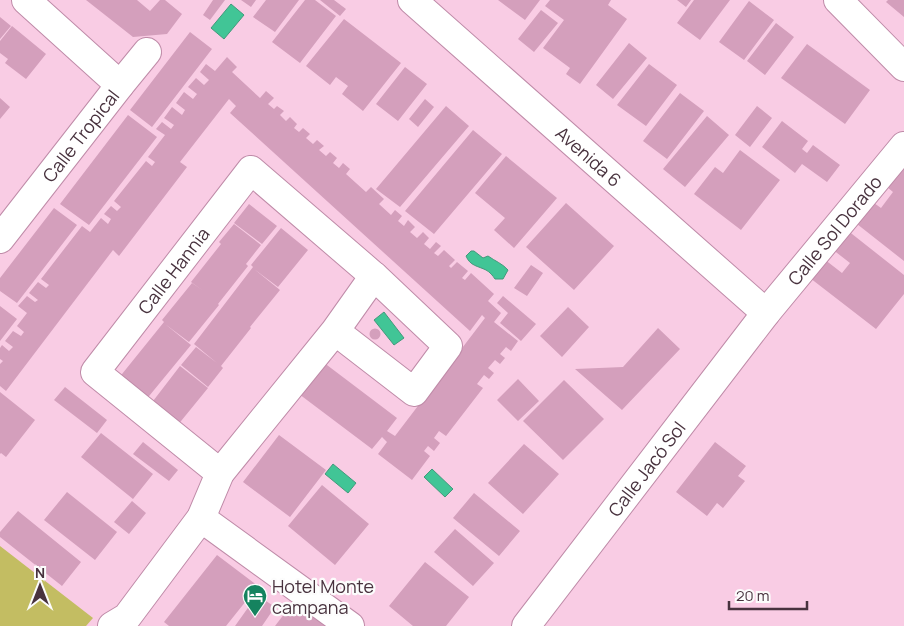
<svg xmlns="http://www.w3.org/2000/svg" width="904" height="626" viewBox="0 0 904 626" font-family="Manrope,sans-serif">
<rect width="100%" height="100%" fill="#f9cce4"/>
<path fill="#c3bd62" d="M0,546L93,618L86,626H0Z"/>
<path fill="#41c596" stroke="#43997c" d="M231,4L244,15L224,39L211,28Z
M471,251H474L483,258L488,256C495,261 503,264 508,270L503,279H495C493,276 490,272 486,270C478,266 470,266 466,256Z
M384,312L404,338L394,345L374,320Z
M333,464L356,483L348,493L325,474Z
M432,469L453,489L445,497L424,477Z"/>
<path fill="#d49fbc" d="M86,0H137L150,11L160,0H165L182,14L167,34L133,37Z
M213,0H225L210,20L203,15Z
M241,0H256L251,7Z
M266,0H299L275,32L253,17Z
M305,0H315L336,16L300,63L272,42Z
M320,0H334L346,9L340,16Z
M498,0H540L525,20Z
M550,0H611L608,5L627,19L580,84L566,74L570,68L543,48L564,20L545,6Z
M677,0H691L686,7Z
M694,0H730L700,40L677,23Z
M888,0H904V17L886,2Z
M749,1L774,20L744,60L719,42Z
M541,10L558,23L534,52L518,39Z
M0,17L11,26L0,39Z
M344,19L401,63L363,111L342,94L348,86L336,77L330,85L306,66Z
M776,23L794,37L765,75L747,61Z
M12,26L46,54L26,79L5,63L8,59L0,53V41Z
M190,32L212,49L152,127L130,110Z
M629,43L647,58L613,99L596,85Z
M807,44L870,90L845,124L781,78Z
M227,57L237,67L232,72L260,98L266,91L274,98L268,104L274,109L277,106L284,111L280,115L286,121L290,117L297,124L294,128L299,132L303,128L310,134L306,138L313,144L317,140L324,146L319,150L326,156L330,152L337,158L333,163L339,168L343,163L350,169L346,174L366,192L371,187L384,199L379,204L391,215L395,210L402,216L398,221L404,226L408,220L415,227L410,232L417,238L423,232L429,238L424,244L430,249L436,242L441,246L434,253L438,256L444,250L455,260L449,266L451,268L457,262L468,271L462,278L465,280L471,273L494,294L488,301L501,313L494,322L518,341L511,351L506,347L500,354L505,358L500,364L495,360L488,368L494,373L489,379L484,375L477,384L483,388L446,436L439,431L434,438L440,443L434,451L428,446L424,451L430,456L412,480L378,454L387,442L382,437L372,449L295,391L319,359L397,418L387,431L395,436L485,318L482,315L470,331L230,113L236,106L229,99L180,162L187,167L119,256L113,250L6,391L0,386V364L3,361L0,359V348L2,345L9,351L13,347L5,341L13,331L21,336L24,332L17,326L27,313L18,306L27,296L35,302L38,300L29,293L38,282L46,288L49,285L41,279L82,226L90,232L101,218L108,224L111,219L104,214L111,206L117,211L121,207L114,201L146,161L152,166L155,162L148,157L165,135L156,129L162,122L171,129L174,125L164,118L172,107L182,115L185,110L176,103L184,92L193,99L197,94L188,87L196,78L204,85L209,80L200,72L206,64L215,71Z
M649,64L677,85L646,126L617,105Z
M405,67L427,84L398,121L376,104Z
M680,93L704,111L667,159L643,141Z
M0,98L10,107L0,119Z
M425,99L434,107L418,127L409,119Z
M446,106L469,126L400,207L376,189Z
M757,106L772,118L750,147L735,135Z
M128,115L157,137L89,225L60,204Z
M707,116L729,135L685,187L663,169Z
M782,121L808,141L802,149L807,153L813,145L840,165L827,182L802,164L795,173L762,147Z
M473,130L502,154L434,234L405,211Z
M740,150L780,180L741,230L694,194L715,167L723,173Z
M506,156L557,198L514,248L494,230L505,218L475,193Z
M902,167L904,169V261L857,224L874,203L881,208L893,192L887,187Z
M566,203L614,246L574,290L526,247Z
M249,204L277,226L262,244L234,223Z
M54,208L77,225L17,303L0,291V278Z
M234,224L261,245L246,264L248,266L218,304L219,305L189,342L165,324L191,345L145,401L118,379L164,322L162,320L192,283L202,290L191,282L221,244L219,242Z
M281,228L308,250L278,287L254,269L280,290L250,327L251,328L221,366L223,368L208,387L181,365L196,347L217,363L194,344L253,267L251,265Z
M847,230L904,275V294L876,329L810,278L824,259L842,273L850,263L832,249Z
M531,265L543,273L527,296L514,288Z
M503,296L536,324L521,341L500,323L508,313L497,303Z
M0,306L17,319L0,341Z
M568,307L589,327L562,357L540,336Z
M658,328L680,349L622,410L575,369L623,367Z
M369.5 334a5.5 5.5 0 1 1 11 0a5.5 5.5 0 1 1-11 0Z
M180,366L208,388L177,426L150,405Z
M518,379L539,401L518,421L497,400Z
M564,380L604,419L563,460L523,421Z
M65,387L107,420L97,433L54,400Z
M0,392L35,420L6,457L1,453L0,454Z
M101,433L153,474L133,499L81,457Z
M279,435L326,470L290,517L243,482Z
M143,442L178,470L169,481L133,454Z
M715,442L746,466L738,476L745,481L723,508L717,503L707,516L676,492Z
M524,444L559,474L523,514L488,483Z
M322,485L369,524L335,565L288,526Z
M67,492L117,532L95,560L44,520Z
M474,493L520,531L499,556L453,518Z
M132,501L146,513L129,534L114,522Z
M18,511L81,562L62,586L0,537V532Z
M455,529L494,563L473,586L434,552Z
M217,555L258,586L226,626H169L164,622Z
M425,562L469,597L446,626H413L389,606Z
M257,595L275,607L262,626H235Z
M294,601L327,624L325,626H275Z"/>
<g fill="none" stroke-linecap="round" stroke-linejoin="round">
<g stroke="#bf8ba8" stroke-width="30">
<g id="street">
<path id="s1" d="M412,0L766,313"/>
<path d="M838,0L904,67"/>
<path d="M120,85L147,52"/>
<path id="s2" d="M0,239L120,85L26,0"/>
<path id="s3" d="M220,473L95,372L251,170L374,276"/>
<path d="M201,518L350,626"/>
<path d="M112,626L127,617L201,518L220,473L335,331L374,276L448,346L414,392L335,331"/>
<path id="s4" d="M526,626L766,313L904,146"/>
</g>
</g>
<use href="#street" stroke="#fff" stroke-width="28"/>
</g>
<defs>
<g id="hotel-pin" transform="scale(1.25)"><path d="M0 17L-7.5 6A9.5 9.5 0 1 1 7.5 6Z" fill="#15835f" stroke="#fcfcfc"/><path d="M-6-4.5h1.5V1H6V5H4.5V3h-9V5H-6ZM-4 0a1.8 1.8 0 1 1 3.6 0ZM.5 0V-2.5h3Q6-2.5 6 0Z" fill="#fff"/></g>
</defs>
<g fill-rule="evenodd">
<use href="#hotel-pin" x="255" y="596"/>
</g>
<g text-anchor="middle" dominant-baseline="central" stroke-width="4.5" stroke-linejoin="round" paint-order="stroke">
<g font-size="18" fill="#48323e" stroke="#fcfcfc">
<text stroke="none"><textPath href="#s2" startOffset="131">Calle Tropical</textPath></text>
<text stroke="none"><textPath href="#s1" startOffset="236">Avenida 6</textPath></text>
<text stroke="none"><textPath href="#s4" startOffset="502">Calle Sol Dorado</textPath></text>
<text stroke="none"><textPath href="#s3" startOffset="289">Calle Hannia</textPath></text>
<text stroke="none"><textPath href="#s4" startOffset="198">Calle Jacó Sol</textPath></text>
</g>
<g font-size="18" fill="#48323e" stroke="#fcfcfc" text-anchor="start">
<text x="272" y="586">Hotel Monte<tspan x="272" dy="21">campana</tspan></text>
</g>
</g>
<g transform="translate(40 586)" stroke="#fcfcfc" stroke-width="4" paint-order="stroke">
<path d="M0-4L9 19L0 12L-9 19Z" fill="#48323e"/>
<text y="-8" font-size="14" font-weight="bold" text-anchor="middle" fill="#48323e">N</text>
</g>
<path d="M729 601v8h78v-8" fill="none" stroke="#48323e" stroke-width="2.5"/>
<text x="736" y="601" font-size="15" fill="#48323e" stroke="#fcfcfc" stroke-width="4" paint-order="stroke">20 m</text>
</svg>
